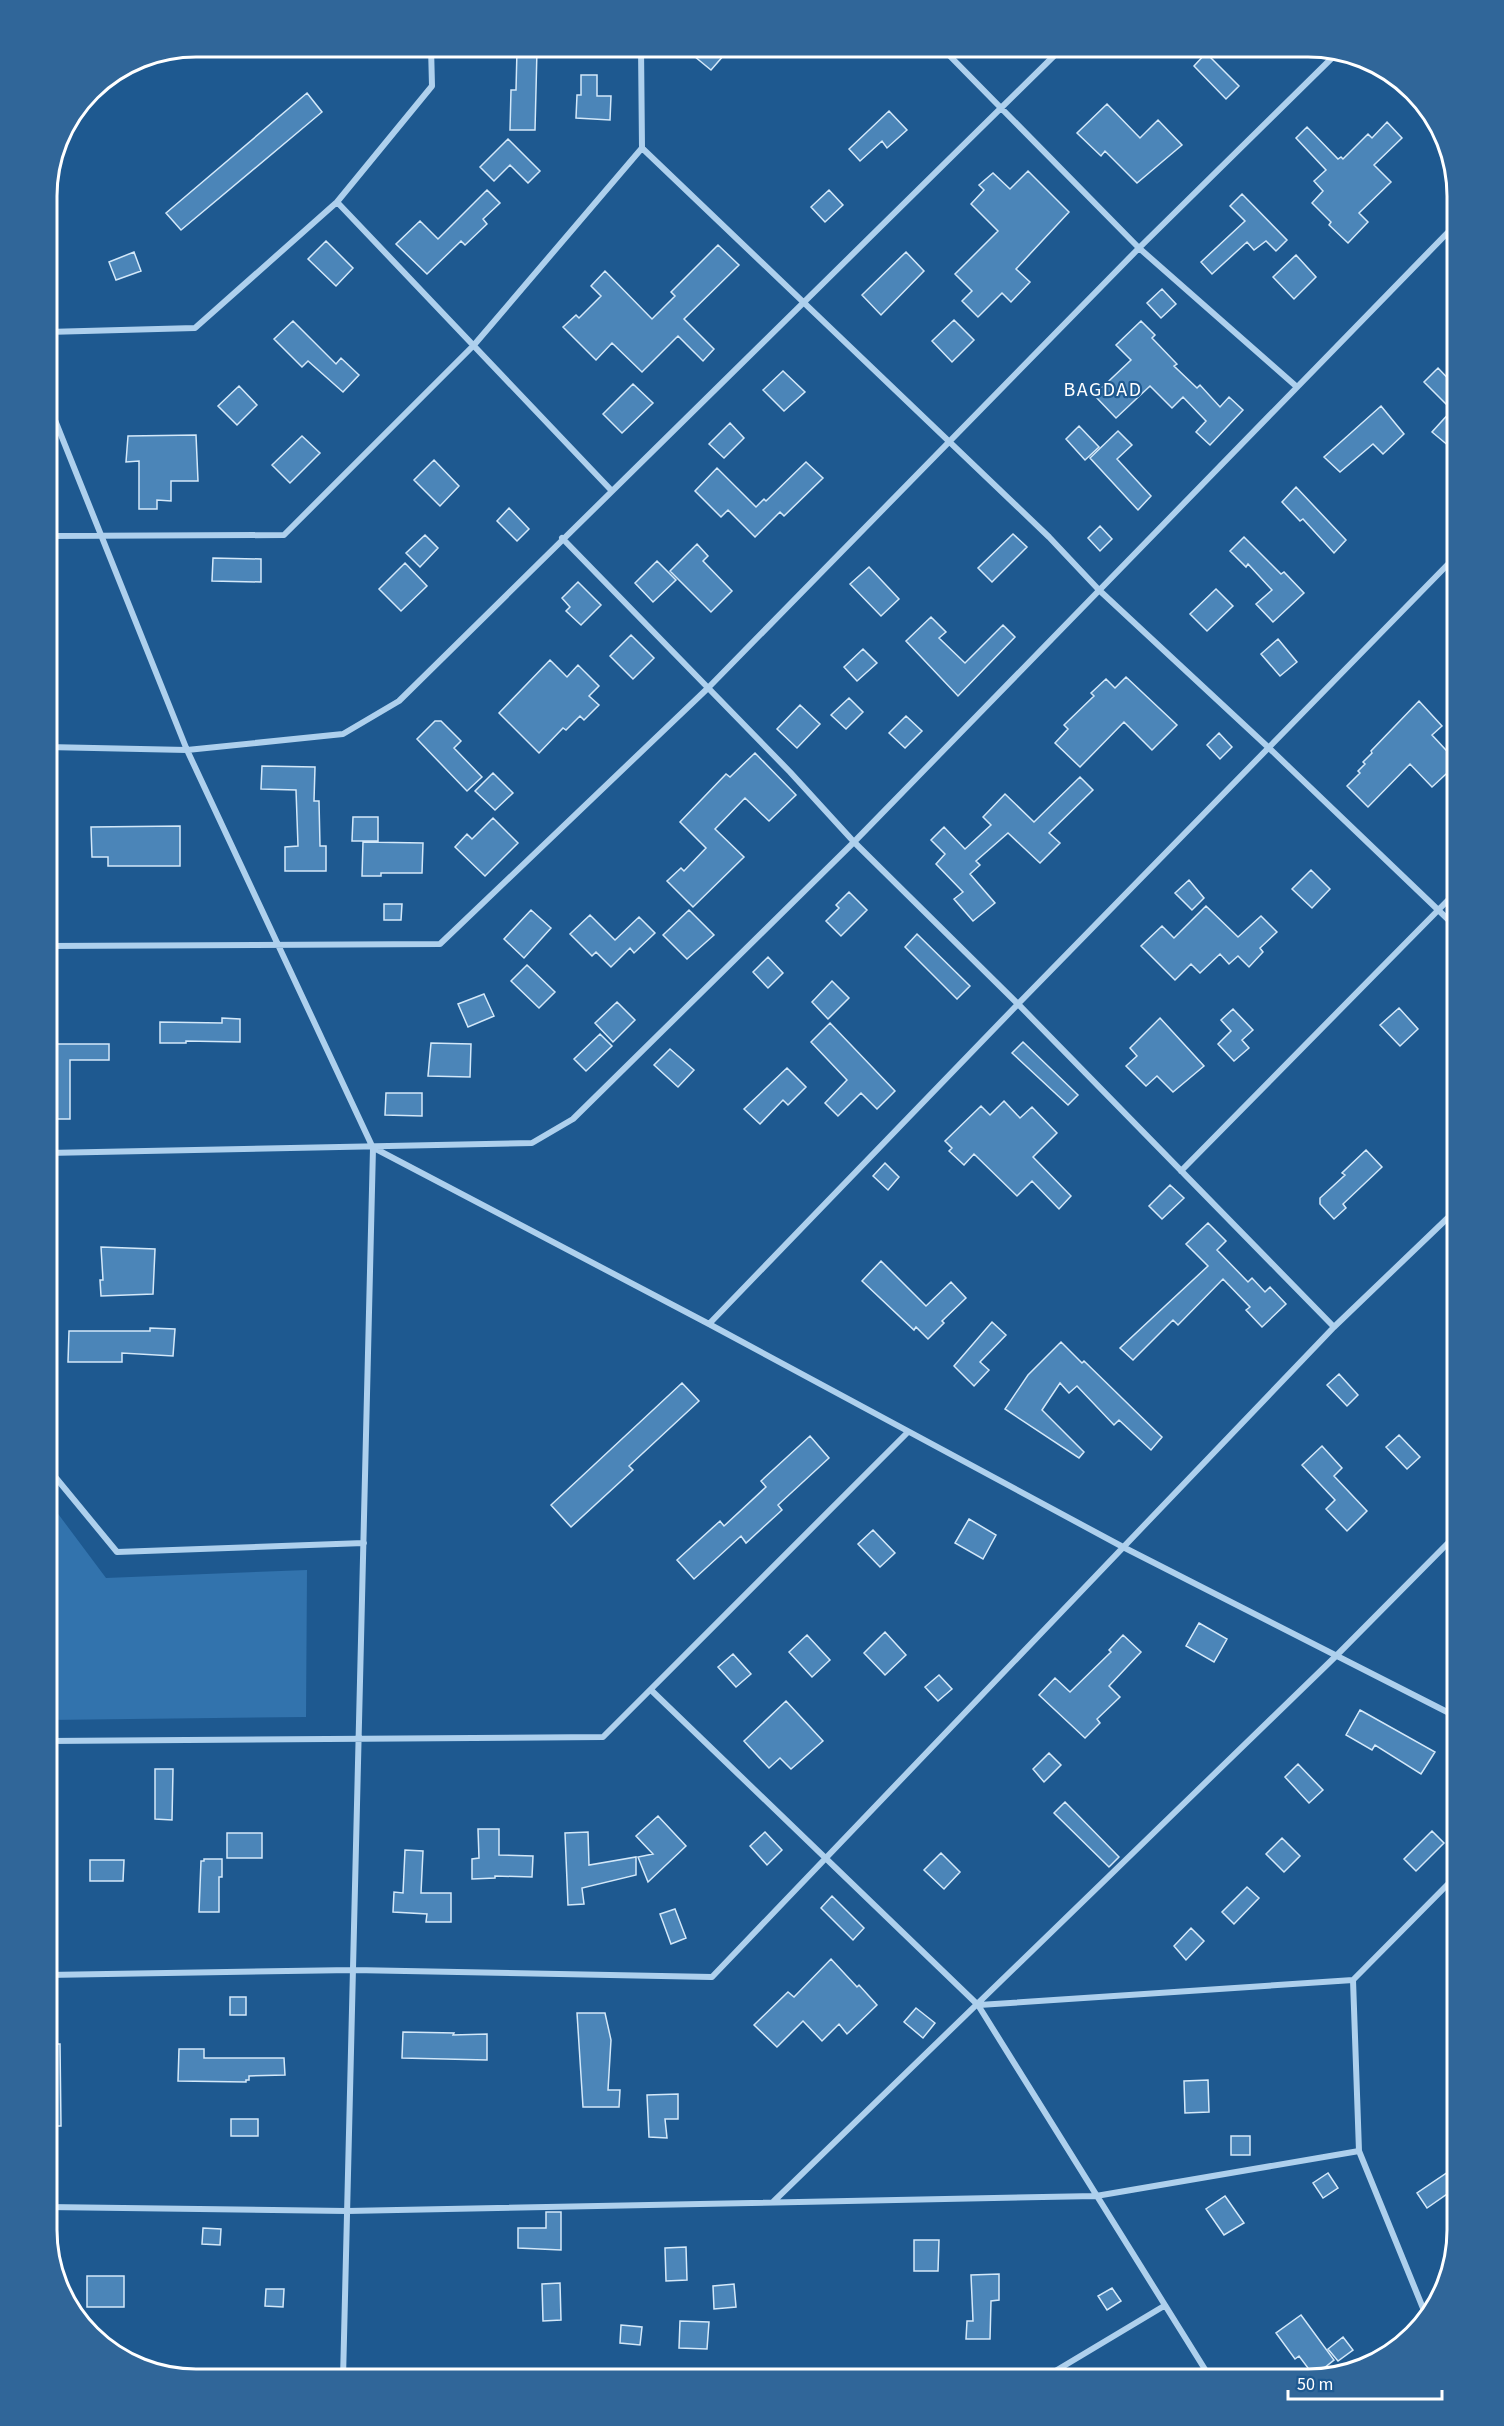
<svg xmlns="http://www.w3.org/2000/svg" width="1504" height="2426" viewBox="0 0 1504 2426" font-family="'Source Sans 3',sans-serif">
<rect width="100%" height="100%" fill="#1e5990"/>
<path fill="#3273ad" d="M47,1499L106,1578L307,1570L306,1717L47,1720Z"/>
<path fill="#4b85b8" stroke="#d3e8f9" stroke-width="1.5" d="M683,47H715L724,55L711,70Z
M517,50H537L535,130H510L511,90H516Z
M1206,53L1239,86L1226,99L1194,66Z
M581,75H597V96H611L610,120L576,118L577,95H581Z
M307,93L322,112L181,230L166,213Z
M1107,104L1140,138L1158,120L1182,145L1137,183L1105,151L1101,156L1077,133Z
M889,111L907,130L887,148L882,141L860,161L849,149Z
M1387,122L1402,138L1374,165L1391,182L1359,213L1368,222L1348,243L1329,225L1331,222L1312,203L1323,191L1314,181L1326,170L1296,138L1307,127L1338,159L1341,157L1343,159L1368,134L1372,138Z
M508,139L540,171L528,183L510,165L494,181L480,167Z
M1028,171L1069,212L1016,269L1030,282L1011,302L1002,293L978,317L962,301L972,291L955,274L998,231L971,204L984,190L979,185L993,173L1010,189Z
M487,190L500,203L483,219L487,224L465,245L461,241L427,274L396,244L420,221L438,239Z
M829,190L843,205L825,222L811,207Z
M1242,194L1287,240L1276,251L1266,241L1254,250L1247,242L1212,274L1201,262L1245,221L1230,206Z
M326,241L353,268L336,286L308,259Z
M718,245L739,265L684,319L714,349L703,361L678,336L642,372L612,343L596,360L563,327L576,315L579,318L601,296L591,286L605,271L652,319L675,296L671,292Z
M134,252L141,271L116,280L109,262Z
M906,252L924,271L881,315L862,295Z
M1296,255L1316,277L1294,299L1273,277Z
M1162,289L1176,304L1161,318L1147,303Z
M954,320L974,340L952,362L932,341Z
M293,321L336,364L341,358L359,375L343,392L308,361L302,367L274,339Z
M1141,321L1155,335L1152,338L1177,364L1174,366L1197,388L1200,385L1220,407L1229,397L1243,410L1210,445L1196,432L1206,421L1183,397L1172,408L1150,386L1116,418L1094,395L1131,360L1116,345Z
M1438,368L1458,389V437L1450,447L1432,432L1452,410L1424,382Z
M783,371L805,392L784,411L763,390Z
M633,384L653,403L622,433L603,414Z
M239,386L257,405L237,425L218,406Z
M1381,406L1404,434L1383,454L1373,444L1340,472L1324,457Z
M730,423L744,438L724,458L709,444Z
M1079,426L1099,447L1085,460L1066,439Z
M1118,431L1132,445L1117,459L1151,496L1138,510L1090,458Z
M196,435L198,481H171V501L157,500V509H139V461L126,462L128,436Z
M302,436L320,453L290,483L272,465Z
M434,460L459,486L440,506L414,480Z
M806,462L823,478L784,516L780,512L755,537L728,510L721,517L695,491L717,468L756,507L764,499L766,501Z
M1296,487L1346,540L1334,553L1303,519L1300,521L1282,502Z
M509,508L529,529L517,541L497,521Z
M1100,526L1112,539L1100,551L1088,538Z
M1013,534L1027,547L992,582L978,568Z
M425,535L438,548L420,567L406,553Z
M1244,537L1281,574L1284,572L1304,593L1273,622L1256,604L1272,590L1248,564L1246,567L1230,551Z
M697,544L708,556L703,561L732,591L711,612L670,571Z
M213,558L261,559V582L212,581Z
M657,561L676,580L653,602L635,583Z
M405,563L427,586L401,611L379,589Z
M869,567L899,599L881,616L850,584Z
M578,582L601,605L581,625L566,611L570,607L562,598Z
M1216,589L1233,606L1207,631L1190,614Z
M931,617L946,632L939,638L965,663L1003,625L1015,637L958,696L906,641Z
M631,635L654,658L633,679L610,656Z
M1278,639L1297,662L1280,676L1261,654Z
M863,649L877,663L857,681L844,667Z
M550,660L567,677L578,665L599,686L589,696L599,705L584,720L580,716L566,730L563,728L539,753L499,713Z
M1126,677L1177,725L1152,750L1124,722L1080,767L1055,743L1068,729L1064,725L1094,696L1091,693L1106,679L1115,688Z
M849,698L863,712L846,729L831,715Z
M1419,701L1442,726L1432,735L1458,763L1432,787L1410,764L1368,807L1347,786L1360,773L1358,771L1365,764L1363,762L1372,753L1371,751Z
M800,705L820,724L797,748L777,729Z
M906,716L922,731L905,748L889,733Z
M435,721H441L461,741L454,748L482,777L467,791L417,739Z
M1219,733L1232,747L1220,759L1207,745Z
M755,753L796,795L769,821L745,798L715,829L744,857L693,907L667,881L681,868L684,871L706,848L680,822L726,774L730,777Z
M262,766L315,767L314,801H319L320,846H326V871H285V847L298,846L296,790L261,789Z
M493,773L513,793L495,810L475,791Z
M1080,777L1093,790L1049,833L1060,843L1040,863L1008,833L976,861L980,865L970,874L995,903L973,921L954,899L963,892L936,864L945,854L931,840L944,827L965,849L991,825L983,817L1005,794L1034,822Z
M353,817H378V841H352Z
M493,818L518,843L485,876L455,847L467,834L472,839Z
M180,826V866H108V857H92L91,827Z
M363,842L423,843L422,873H381V876H362Z
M1311,870L1330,889L1312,908L1292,889Z
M1189,880L1204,898L1192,910L1175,893Z
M849,892L867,910L841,936L826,921L839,908L836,905Z
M384,904H402L401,920H384Z
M1206,906L1238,937L1261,916L1277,932L1260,948L1263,952L1249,967L1238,956L1229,964L1220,954L1200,973L1191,964L1175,980L1141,946L1162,926L1174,938Z
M531,910L551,928L524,958L504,939Z
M689,910L714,935L687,959L663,935Z
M590,915L615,940L639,917L655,933L634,953L630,948L611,967L596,952L592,956L570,934Z
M917,934L970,986L957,999L905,947Z
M768,957L783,973L768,988L753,972Z
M527,965L555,992L539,1008L511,981Z
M832,981L849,998L828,1019L812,1002Z
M484,994L494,1016L468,1027L458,1004Z
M617,1002L635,1020L613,1042L595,1023Z
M1399,1008L1418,1029L1400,1046L1380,1025Z
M1233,1009L1253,1030L1242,1040L1249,1048L1234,1061L1218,1044L1231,1031L1221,1020Z
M222,1018L240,1019V1042L186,1041V1043H160V1022L222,1023Z
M1160,1018L1204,1066L1173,1092L1157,1076L1146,1086L1126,1066L1137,1056L1130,1048Z
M830,1023L895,1091L877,1109L861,1093L838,1116L825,1103L847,1080L811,1042Z
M600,1034L612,1046L586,1071L574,1059Z
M1023,1042L1078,1095L1068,1105L1012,1053Z
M431,1043L471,1044L470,1077L428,1076Z
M47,1044H109V1060H70V1119H53V1059H47Z
M670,1049L694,1070L678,1087L654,1065Z
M787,1068L806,1087L788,1105L783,1100L760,1124L744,1109Z
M386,1093H422V1116L385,1115Z
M1004,1101L1020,1118L1032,1107L1057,1133L1033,1157L1071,1196L1059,1209L1032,1181L1017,1196L974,1154L964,1165L949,1151L952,1148L945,1141L981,1106L990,1115Z
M1366,1150L1382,1167L1343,1204L1346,1208L1334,1219L1320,1204V1198L1345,1175L1342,1173Z
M885,1163L899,1177L888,1190L873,1176Z
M1170,1185L1184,1198L1162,1219L1149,1206Z
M1208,1223L1226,1241L1217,1250L1248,1282L1252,1278L1265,1292L1270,1287L1286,1304L1262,1327L1246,1310L1250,1307L1223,1279L1178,1325L1173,1320L1133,1360L1120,1348L1208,1266L1186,1244Z
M101,1247L155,1249L153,1294L101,1296L100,1280H103Z
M881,1261L926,1306L951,1282L966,1298L942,1321L944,1323L928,1339L916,1327L914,1330L862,1281Z
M992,1322L1006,1335L980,1362L989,1370L974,1386L954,1366Z
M150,1328L175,1329L173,1356L122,1353V1362H68L69,1331H150Z
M1061,1342L1082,1363L1084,1361L1162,1437L1151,1450L1119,1420L1114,1425L1077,1386L1069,1393L1060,1383L1042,1410L1084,1452L1079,1458L1005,1409L1028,1375Z
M1339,1374L1358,1395L1347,1406L1327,1385Z
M682,1383L699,1401L629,1466L633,1470L571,1527L551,1505Z
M1399,1435L1420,1457L1407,1469L1386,1447Z
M810,1436L829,1458L778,1505L782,1510L746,1543L741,1536L694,1579L677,1560L720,1521L724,1526L766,1487L761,1481Z
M1322,1446L1342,1468L1334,1476L1367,1511L1347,1531L1326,1509L1335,1500L1302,1465Z
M969,1519L996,1535L983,1559L955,1543Z
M873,1530L895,1553L880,1567L858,1544Z
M1199,1623L1227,1639L1214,1662L1186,1646Z
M885,1632L906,1655L885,1675L864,1653Z
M807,1635L830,1660L812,1677L789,1652Z
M1123,1635L1141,1652L1109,1686L1120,1697L1097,1719L1100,1723L1085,1738L1039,1695L1055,1678L1070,1692L1111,1652L1109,1650Z
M733,1654L751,1674L736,1687L718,1667Z
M939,1675L952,1689L938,1701L925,1687Z
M786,1701L823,1741L791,1769L780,1758L769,1768L744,1741Z
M1360,1710L1435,1752L1421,1774L1375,1745L1372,1750L1346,1735Z
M1049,1753L1061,1765L1044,1782L1033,1769Z
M1298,1764L1323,1790L1309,1803L1285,1777Z
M155,1769H173L172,1820L155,1819Z
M1065,1802L1119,1857L1109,1867L1054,1813Z
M658,1816L686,1846L648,1882L638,1857L653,1854L636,1836Z
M478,1829H499V1855L533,1856L532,1877L495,1876V1878L472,1879V1859L479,1858Z
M1432,1831L1444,1843L1416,1871L1404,1859Z
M588,1832L589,1865L636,1857V1875L582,1888L584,1904L568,1905L565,1833Z
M765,1832L782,1850L767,1865L750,1846Z
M227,1833H262V1858H227Z
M1282,1838L1300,1856L1284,1872L1266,1854Z
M405,1850L423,1851L421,1893H451V1922H426L427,1914L393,1912L394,1892L403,1893Z
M941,1853L960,1872L944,1889L924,1870Z
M204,1859H222V1877H219V1912H199L201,1861H204Z
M90,1860H124L123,1881H90Z
M1247,1887L1259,1898L1234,1924L1222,1912Z
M832,1896L864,1928L853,1940L821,1908Z
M675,1909L686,1938L671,1944L660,1914Z
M1191,1928L1204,1941L1186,1960L1174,1946Z
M831,1959L857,1987L859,1985L877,2005L847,2034L839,2024L822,2041L803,2021L777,2047L754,2025L788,1992L794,1997Z
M230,1997H246V2015H230Z
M916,2008L935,2023L923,2038L904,2022Z
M577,2013H605L611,2040L608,2090H620L619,2107H583Z
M403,2032L454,2033L453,2035L487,2034V2060L402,2058Z
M47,2044H60L61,2126H47Z
M179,2049H204V2058H284L285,2075L249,2076V2080H246V2082L178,2081Z
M1208,2080L1209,2112L1185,2113L1184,2081Z
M678,2094V2119H665L667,2138L649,2137L647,2095Z
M231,2119H258V2136H231Z
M1231,2136H1250V2155H1231Z
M1457,2166V2187L1427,2208L1417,2193Z
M1328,2173L1338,2188L1323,2198L1313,2183Z
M1225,2196L1244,2223L1224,2235L1206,2209Z
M546,2212H561V2250L518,2248V2228H546Z
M203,2228L221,2229L220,2245L202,2244Z
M914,2240H939L938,2271H914Z
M686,2247L687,2280L666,2281L665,2248Z
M999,2274V2300L991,2301L990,2339H966L967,2321H973L971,2275Z
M87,2276H124V2307H87Z
M560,2283L561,2320L543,2321L542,2284Z
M734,2284L736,2307L714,2309L713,2286Z
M1112,2288L1121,2301L1107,2310L1098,2296Z
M266,2289H284L283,2307L265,2306Z
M1301,2315L1334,2360L1314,2376L1299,2356L1295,2359L1276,2333Z
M680,2321L709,2322L707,2349L679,2348Z
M621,2325L642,2327L640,2345L620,2343Z
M1343,2337L1353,2350L1338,2361L1328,2349Z"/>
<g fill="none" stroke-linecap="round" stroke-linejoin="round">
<path stroke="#aed0ed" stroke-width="6" d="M941,47L1139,248L1297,387
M642,148L1049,537L1099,590L1269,748L1457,928
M337,202L611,490
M47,332L195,328L337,202L432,86L431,47
M47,400L187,750L373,1148L343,2379
M47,536L284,535L474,345L642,148L641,47
M562,538L790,772L854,842L1018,1004L1334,1327
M47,747L187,750L343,734L399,701L1063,47
M47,946L440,944L708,688L1139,248L1337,53
M374,1148L709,1324L1123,1547L1457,1717
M47,1153L532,1143L573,1119L854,842L1457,223
M1181,1171L1457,891
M709,1324L1018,1004L1457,555
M47,1467L117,1552L364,1543
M651,1690L978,2005L1211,2379
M47,1741L603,1737L908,1432
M47,1975L353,1970L712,1977L1334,1327L1457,1209
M1353,1980L1359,2151L1427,2318
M979,2005L1353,1980L1457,1875
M773,2202L1337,1655L1457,1534
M47,2207L347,2211L1096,2196L1359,2151
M1042,2379L1164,2306"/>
</g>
<g text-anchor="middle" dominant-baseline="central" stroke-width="4.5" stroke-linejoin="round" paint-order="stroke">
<g font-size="20" letter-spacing="1.5" fill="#fff" stroke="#1e5990">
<text x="1103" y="390">BAGDAD</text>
</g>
</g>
<path d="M0 0H1504V2426H0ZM196 57H1308A139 139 0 0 1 1447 196V2230A139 139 0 0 1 1308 2369H196A139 139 0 0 1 57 2230V196A139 139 0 0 1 196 57Z" fill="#306699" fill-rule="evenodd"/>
<path fill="none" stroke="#fff" stroke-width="3" d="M196 57H1308A139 139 0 0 1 1447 196V2230A139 139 0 0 1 1308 2369H196A139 139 0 0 1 57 2230V196A139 139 0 0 1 196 57Z"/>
<path d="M1288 2390v9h154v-9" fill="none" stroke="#ffffff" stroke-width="3"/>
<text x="1297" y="2390" font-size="18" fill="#ffffff" stroke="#1e5990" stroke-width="4.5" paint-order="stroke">50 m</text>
</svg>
